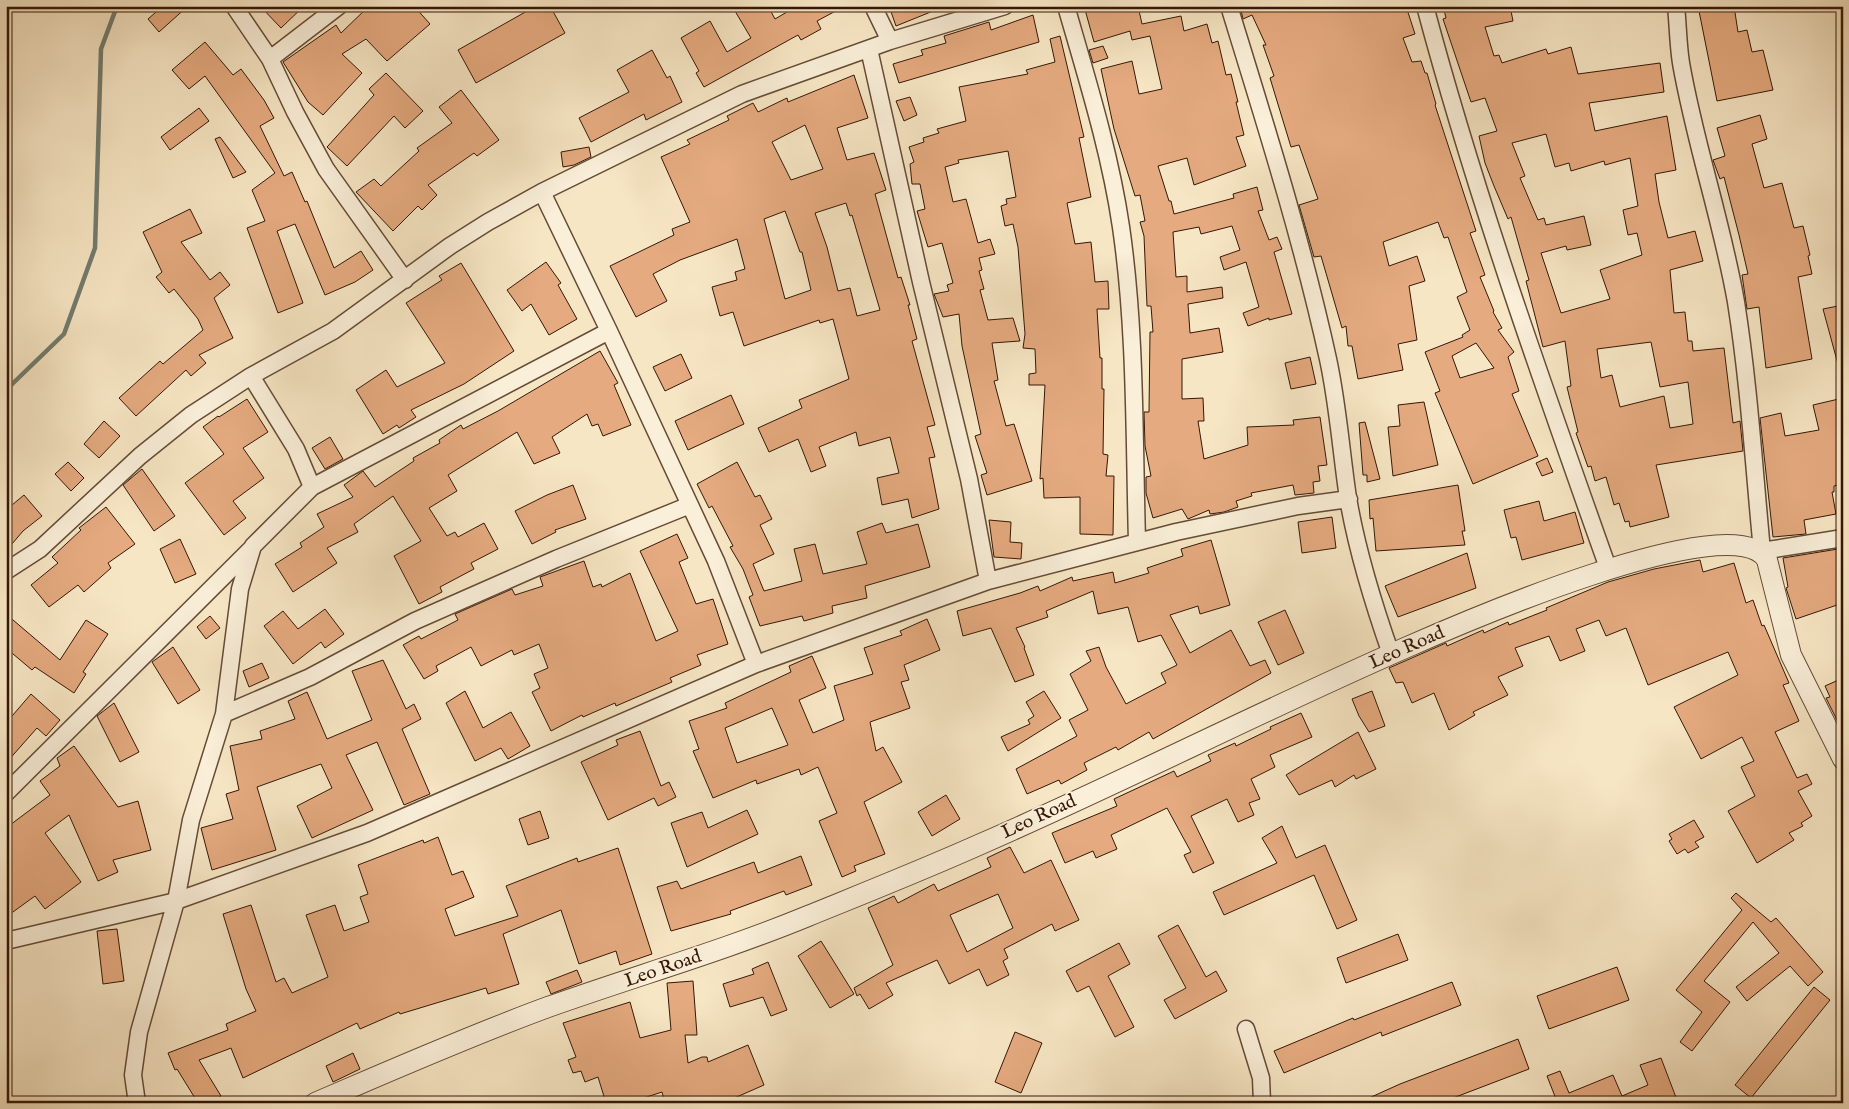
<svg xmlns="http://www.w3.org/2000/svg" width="1849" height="1109" viewBox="0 0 1849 1109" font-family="'IM FELL English',serif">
<rect width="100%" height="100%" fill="#f7e6c4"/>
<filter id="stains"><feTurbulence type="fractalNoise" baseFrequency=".004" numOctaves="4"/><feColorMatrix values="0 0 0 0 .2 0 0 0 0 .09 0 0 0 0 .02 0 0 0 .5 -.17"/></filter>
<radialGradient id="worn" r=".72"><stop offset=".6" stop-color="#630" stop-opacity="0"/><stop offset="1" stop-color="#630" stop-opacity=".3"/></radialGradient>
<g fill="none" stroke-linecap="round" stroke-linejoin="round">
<path stroke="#737c6f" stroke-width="4.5" d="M6,390L64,334L95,248L101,49L117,6"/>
</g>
<path fill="#e5aa7f" stroke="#341707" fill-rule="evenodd" d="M163,6H188L159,32L148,19Z
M260,6H304L281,28Z
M369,6H414L430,24L387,61L366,39L342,54L362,73L323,115L308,102L283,62L336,25L341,33Z
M536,6H550L565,33L476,83L458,50Z
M732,6H768L775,19L797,6H845L817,21L821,29L801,40L798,35L704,87L696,73L699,71L681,38L710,21L727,52L751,38Z
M889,6H943V7L896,26Z
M1084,6H1138L1142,24L1181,16L1184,31L1207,24L1212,43L1218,41L1226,75L1231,74L1238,102H1236L1244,135L1236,137L1246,166L1194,185L1187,158L1158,166L1169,201H1171L1174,214L1234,198L1233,194L1257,187L1263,210L1258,211L1269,240L1277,237L1282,249L1274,252L1292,314L1269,320V318L1248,326L1243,313L1259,307L1246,262L1224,270L1220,257L1240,250L1232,226L1201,234L1199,227L1173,232L1176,277L1187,276V292L1222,287L1223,298L1188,304L1190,333L1219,328L1223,352L1182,359V399L1203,398L1204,421H1198L1204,459L1248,445L1247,427L1294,425L1293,420L1320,417L1327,465L1318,466L1320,481L1313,482L1314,493L1295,495L1293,485L1251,493L1252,496L1236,501L1238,507L1224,512L1210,514L1209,510L1188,519L1182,509L1153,518L1146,493V477L1151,476L1145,446L1144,412H1149L1150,332H1153L1151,306H1147L1144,236L1140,222L1145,221L1140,195L1135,196L1114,129L1101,69L1132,61L1139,94L1162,89L1150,36L1132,40L1130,31L1094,42Z
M1240,6H1406L1415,34L1403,38L1412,62L1421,61L1425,73H1427L1436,104L1435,105L1476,231L1470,233L1485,275L1480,277L1494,311L1493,312L1502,328L1498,330L1514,352L1508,357L1519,391L1512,394L1538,456L1473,484L1435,393L1440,391L1425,352L1463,337L1462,335L1470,330L1457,297L1467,292L1448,237L1444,238L1438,222L1383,242L1389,266L1417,256L1425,281L1409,286L1417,340L1398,344L1403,370L1358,379L1352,346H1348L1346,326L1342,328L1321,256L1314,257L1299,205L1318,199L1299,145L1291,147L1270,78L1274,76L1263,45H1266L1252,15L1243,19ZM1476,343L1494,368L1460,378L1452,356Z
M1443,6H1510L1513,21L1485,27L1494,56L1499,55L1502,63L1546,49L1548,54L1571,47L1578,74L1660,63L1664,92L1589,103L1595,131L1667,116L1676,170L1655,174L1659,202L1668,238L1695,231L1703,261L1670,270L1674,313L1685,312L1688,341H1692L1693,351L1724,348L1733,423L1740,421L1743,451L1656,465L1669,517L1630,527L1629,521L1625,522L1619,503L1614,505L1606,477L1595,481L1591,466L1588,467L1576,433L1578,432L1567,387L1571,386L1565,341L1543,347L1526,281L1529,280L1511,217L1508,219L1494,186L1485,163L1479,136L1497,131L1485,98L1471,102L1443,19L1446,18ZM1546,134L1555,167L1569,163L1571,171L1604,161L1605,165L1630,158L1638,206L1623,210L1628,235L1637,233L1642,255L1600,270L1610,299L1561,313L1541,253L1566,246L1567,250L1591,245L1584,216L1546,225L1544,218L1538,220L1520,178L1525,176L1512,143ZM1651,342L1660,387L1688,382L1693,424L1670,428L1664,396L1620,407L1612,375L1601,378L1597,349Z
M1698,6H1734L1738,32L1747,30L1752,52L1763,50L1773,90L1717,101Z
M1033,15L1039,42L899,83L893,64L923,55L921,50L946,43L944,36L989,22L991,30Z
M1060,36L1084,137L1079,138L1091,197L1067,203L1075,244L1091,242L1095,282L1108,281L1109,309H1097L1100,358H1102V389H1104L1103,454L1108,455L1106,476H1114L1113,535L1080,534V497L1044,498L1043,478L1040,479L1045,385H1029V374L1036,373L1035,349L1023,348L1025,334L1018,247L1013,224L1005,226L1001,206L1007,204L1006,199L1016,197L1008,151L958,160L959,163L945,167L953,202L966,199L978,243L990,239L995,254L979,258L982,270L979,271L984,289L980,290L988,320L1013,318L1020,341L992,343L998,380L994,381L1006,426L1014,424L1032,481L987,495L981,475L987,473L975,436L981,434L962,346L959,314L943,317L934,294L949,291L947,285L953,283L942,243L928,247L917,211L925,209L920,184H912L910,164L914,162L909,147L924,142L923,138L939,133L937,129L966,121L959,87L1028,74L1026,70L1055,62L1050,39Z
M205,42L233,75L241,69L264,100L274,118L260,126L284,176L292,172L305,202L307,201L334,268L361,251L373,270L355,282L325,295L295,224L277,231L303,303L278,313L247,228L265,221L252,190L275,173L205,76L189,89L172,70Z
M1103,46L1108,58L1093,63L1089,50Z
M652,50L667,78L670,76L682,102L646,120L644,114L591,142L579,118L629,92L617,70Z
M386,73L423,111L405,128L394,116L347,166L327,147L374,95L369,89Z
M854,75L868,118L837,128L847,160L874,153L886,190L875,194L898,278L901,277L910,305H908L917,339L912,341L935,425L927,427L935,457L929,458L939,509L912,518L908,499L882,505L877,478L899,473L890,437L859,446L856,432L819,447L826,466L811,472L798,439L769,452L758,428L802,408L799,400L849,379L833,319L820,323L819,320L744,346L733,312L720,316L712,287L737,280L735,272L745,269L737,239L680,260L653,274L667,301L636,317L610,266L674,235L672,229L690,222L661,157L690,144L687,140L729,120L727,116L753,103L758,112L787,98L788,102ZM805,125L823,169L791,180L772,142ZM846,203L850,216L852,215L880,310L857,316L850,288L838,291L827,247L815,213ZM785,211L800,252H802L811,290L785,299L764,219Z
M461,90L499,140L477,156L474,153L428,185L437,195L422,210L418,206L393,231L356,192L374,179L381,186L419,151L417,148L452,123L439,107Z
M910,97L917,115L904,121L896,101Z
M199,108L209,121L170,150L161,137Z
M1760,115L1767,139L1752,144L1764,188L1782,183L1794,228L1803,226L1810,255L1808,256L1812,274L1798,277L1812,359L1766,368L1759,307L1747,309L1742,275L1748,274L1739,235L1724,177L1720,179L1713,160L1725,156L1717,128Z
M220,137L246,172L233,178L215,139Z
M589,147L591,157L574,165L563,167L561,152Z
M190,209L202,233L181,242L210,280L220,272L230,285L214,298L233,338L199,355L206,363L191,376L186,370L136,416L119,398L160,361L163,364L203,330L198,319L174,289L169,293L156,277L162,272L143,232Z
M546,262L561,283L558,285L577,319L549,335L531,304L522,311L507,290Z
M461,263L514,351L464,384L411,410L416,417L399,428L397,425L383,434L356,390L386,370L397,387L445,363L406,303L442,280L439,276Z
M1843,305V368H1839L1823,309Z
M600,351L618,383L614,385L631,425L603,436L598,424L592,426L587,414L552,437L560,453L534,464L517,432L448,475L457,491L429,508L447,536L455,532L458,537L484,523L498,549L471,563L474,569L440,587L442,592L419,604L394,556L421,541L393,496L354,524L358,532L327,548L337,563L293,592L275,564L302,547L300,543L324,527L317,514L353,497L344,485L363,471L375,487L414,461L413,458L440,443L439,440L461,425L463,429L498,411Z
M681,354L692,378L665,391L653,367Z
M1310,357L1316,384L1291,389L1285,363Z
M731,395L744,424L688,450L675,421Z
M1843,398V484L1834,486V492H1832L1836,514L1804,520L1806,534L1773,537L1760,418L1781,413L1785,436L1819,430L1813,405Z
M247,399L268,432L243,448L264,478L233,501L246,518L224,535L185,483L224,454L203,427L218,416L219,417Z
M1424,402L1438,465L1393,476L1388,427L1400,426L1398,405Z
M104,421L120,436L99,458L84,444Z
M1365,422L1380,479L1367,482V475H1363L1359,423Z
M330,437L343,459L325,469L312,448Z
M1547,458L1553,472L1542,476L1536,463Z
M68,462L84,478L71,491L55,474Z
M737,462L755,497L760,495L772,519L760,525L774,554L753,564L764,591L802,581L794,549L815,544L823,574L867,564L857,532L882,523L886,533L918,524L930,567L865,586L867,598L832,606L833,613L804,621L802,616L760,626L749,597L753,595L743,569L730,547L733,546L712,506L709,508L697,484Z
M142,469L175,516L154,531L123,485Z
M573,485L586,519L555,530L556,532L532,544L515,511L547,495Z
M1458,485L1465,531H1462L1465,545L1376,551L1373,518L1370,519L1369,500Z
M24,495L42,516L23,531L6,551V510Z
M1539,501L1544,521L1575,512L1584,543L1522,560L1516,537L1511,538L1504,510Z
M106,507L135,544L108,563L111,568L84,592L78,585L49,607L31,585L58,563L52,557L81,530L79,528Z
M1332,517L1336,548L1302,553L1298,522Z
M989,520L1011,522L1010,542L1022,543L1021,559L994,557Z
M677,534L688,558L679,562L696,604L713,599L728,644L697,655L701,665L670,678L672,682L616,706L615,703L583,717L582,715L551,731L532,692L540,688L534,674L548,668L539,644L514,655L512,650L481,666L471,647L436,666L438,671L424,679L403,645L419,636L421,639L458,620L455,614L512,589L515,595L543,586L540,577L584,561L593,587L601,584L602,587L630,573L656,641L678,631L640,551Z
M180,539L196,574L175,583L160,549Z
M1211,540L1230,605L1200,614L1198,606L1170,615L1190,653L1231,630L1250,666L1265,660L1271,673L1153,739L1149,732L1118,750L1116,747L1084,763L1087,770L1061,784L1059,780L1027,794L1016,769L1077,736L1069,720L1088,710L1070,674L1091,661L1086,651L1099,647L1106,667L1126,704L1166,683L1161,673L1177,665L1161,635L1138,642L1128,607L1098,614L1093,591L1046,611L1048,617L1016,628L1025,647L1024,648L1034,675L1015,682L991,628L963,636L957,611L1020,593L1038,586L1040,591L1072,577L1073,581L1113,572L1115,583L1149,573L1147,568L1183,556L1181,549Z
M1838,549L1843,574V603L1796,619L1786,588L1788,587L1783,558Z
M1467,553L1476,588L1398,617L1385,586Z
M1700,560L1703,572L1734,563L1746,603L1753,600L1762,626L1764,625L1789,683L1783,685L1799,721L1775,732L1797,778L1807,774L1812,784L1798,791L1812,816L1801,823L1803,826L1789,833L1794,840L1757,863L1728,811L1755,796L1741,767L1754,761L1742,737L1701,759L1674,707L1738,675L1728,652L1648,685L1626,628L1606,636L1599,620L1576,629L1585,651L1560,661L1549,636L1515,648L1523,666L1498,677L1508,695L1473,712L1475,715L1449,730L1434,693L1412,703L1403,682L1396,683L1389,668L1446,643L1447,646L1483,630L1484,633L1508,622L1509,625L1547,610L1546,608L1608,582L1654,569Z
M325,609L344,634L325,648L321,642L293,664L264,626L283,611L298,629Z
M1285,610L1304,653L1278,665L1258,622Z
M6,614L60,660L86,620L108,634L83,672L86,674L74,693L35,667L32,670L6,648Z
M210,616L220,628L206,639L197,627Z
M927,619L940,650L904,665L909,680L901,682L910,708L870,722L876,751L883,747L902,782L864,802L885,854L854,866L856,871L842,877L819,821L837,813L818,767L801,775L799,769L757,784L756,780L713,798L693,751L699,749L689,721L727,708L725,703L791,672L789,666L812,656L826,688L799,700L813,733L844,720L834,686L873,674L864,648L902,635L900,631ZM772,708L788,745L737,763L725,728Z
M173,647L200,690L178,704L152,662Z
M383,660L406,709L414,704L421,719L402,729L430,794L404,805L377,742L346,755L373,810L312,838L297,806L332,788L321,764L257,787L276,850L212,870L201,828L233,819L226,794L239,790L230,746L262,739L260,731L295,719L288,701L307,692L327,739L372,720L352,671Z
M262,663L269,678L249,687L243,671Z
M1843,678V732L1826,698L1830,697L1825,686Z
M465,691L483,728L511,712L530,746L508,759L501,748L475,761L446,703Z
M1044,691L1061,718L1008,751L1001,737L1030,724L1028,720L1034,716L1026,702Z
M1372,691L1385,726L1369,732L1359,716L1352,699Z
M31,694L60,720L46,736L37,728L6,763V723Z
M114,703L139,752L120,762L97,716Z
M1301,713L1312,737L1270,755L1275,767L1251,779L1260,799L1249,803L1254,815L1238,822L1227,799L1191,816L1214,863L1193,873L1184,855L1191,852L1167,808L1111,835L1117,849L1096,858L1093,851L1065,863L1052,833L1117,806L1114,799L1174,771L1177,777L1211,761L1208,755L1235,743L1236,746L1271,729L1270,727Z
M640,731L661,786L669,782L676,797L658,806L654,798L608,820L581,762L618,745L616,740Z
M1358,732L1376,769L1356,779L1354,775L1335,787L1332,780L1299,795L1286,775Z
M74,746L118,807L138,801L151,850L113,860L118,872L98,881L69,815L45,833L81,882L45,909L35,896L6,917V828L50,795L40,781L60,766L57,758Z
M946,795L960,819L932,836L918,812Z
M747,810L758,834L687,867L671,823L702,812L708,828Z
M540,811L549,838L528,845L519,819Z
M1694,820L1704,837L1695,842L1699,847L1688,853L1685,849L1677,854L1669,841L1672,839L1669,834Z
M1282,826L1296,858L1325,845L1357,920L1337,929L1314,875L1224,915L1213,892L1277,863L1262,838Z
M438,837L452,875L463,871L474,897L445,909L455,936L518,916L506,886L577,858L578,862L618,848L652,954L620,965L616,951L579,964L561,910L503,934L519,984L488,994L486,988L400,1014L399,1012L360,1029L357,1023L243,1078L231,1048L226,1050L199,1060L221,1096L210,1103H198L177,1069L175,1070L168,1053L228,1030L226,1024L256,1011L246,989L223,914L251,905L276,982L284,978L292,993L328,977L306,915L335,905L344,931L369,922L360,897L368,894L358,865L423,840L424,843Z
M1010,847L1024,873L1051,860L1079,920L1055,931L1052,924L1004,949L1008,958L1003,961L1009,975L987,986L979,969L949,984L937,960L886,983L893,995L869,1009L860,994L857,996L854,988L893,965L868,908L894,896L898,903L934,884L938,891L991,867L987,858ZM998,894L1013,928L967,952L950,915Z
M801,856L812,885L786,895L784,891L730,911L731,914L671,931L657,887L677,881L681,889L754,862L758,873Z
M1736,893L1771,922L1776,918L1823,972L1808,986L1790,966L1747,1001L1736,987L1779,953L1753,922L1704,981L1730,1002L1692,1051L1680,1042L1702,1012L1676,990L1742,910L1731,898Z
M1178,925L1206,977L1216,971L1227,991L1175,1019L1164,1000L1186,988L1158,936Z
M117,929L124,981L103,984L97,931Z
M1398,934L1408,960L1346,983L1337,958Z
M821,941L854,994L830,1008L798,956Z
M1119,943L1130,964L1108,976L1134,1027L1115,1037L1089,986L1077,992L1066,971Z
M768,962L787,1010L771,1016L763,997L730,1007L723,984L754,974L752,969Z
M1617,967L1629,1000L1549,1029L1537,996Z
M577,970L582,982L551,994L546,982Z
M693,981L697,1035H685L688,1063L702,1057H707L708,1062L748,1045L764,1085L723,1103H665L662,1092L628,1103H606L598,1077L585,1082L581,1071L573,1073L568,1060L576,1057L563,1023L630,1002L640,1038L671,1030L667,983Z
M1452,982L1461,1005L1382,1036L1381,1032L1284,1073L1274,1051L1353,1018L1354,1020Z
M1814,987L1830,1000L1751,1098L1735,1085Z
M1015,1032L1042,1043L1021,1093L995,1082Z
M1518,1039L1529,1069L1440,1103H1358L1400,1084Z
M353,1053L360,1069L333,1082L326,1066Z
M1661,1058L1677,1100L1669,1103H1548L1556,1099L1547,1076L1560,1071L1569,1093L1613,1075L1622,1096L1648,1085L1640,1065Z"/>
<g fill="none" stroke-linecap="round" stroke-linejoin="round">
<g stroke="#654b36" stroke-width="19">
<path id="minor" d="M234,6L270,59L295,112L326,169L405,280
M873,6L890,41
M1066,6C1087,79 1110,152 1121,227C1136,330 1134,437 1137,541
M1229,6C1265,123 1302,240 1328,359C1338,405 1341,451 1348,498C1357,551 1373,603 1391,654
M1425,6C1476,197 1542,382 1608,568
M1676,6C1678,25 1678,44 1681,63C1695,144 1722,221 1736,302C1749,384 1754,468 1762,551L1843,538
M869,49L921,282L969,479L988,581
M270,59L339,6
M542,192L609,331L716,561L756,664
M312,487L609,331
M6,571L40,549L140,456L191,415L251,376L333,331L450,246L488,222L542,192L742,94L890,41L1005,6
M224,714L310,677L415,621L556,559L690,505
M6,793L252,548
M6,941L176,901L367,833L756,664L988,581L1176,532L1298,506L1349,499
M1246,1029L1261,1078L1262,1103
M137,1103L133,1075L139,1032L176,901L191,820L224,714L240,589L253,546L312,487L296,449L251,376"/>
</g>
<g stroke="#654b36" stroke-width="22">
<path id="tertiary" d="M315,1103C392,1070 469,1036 548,1007C635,976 723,951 808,916C867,892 925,869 983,843C1125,781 1263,710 1405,648C1455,626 1735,503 1767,560L1791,655L1843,759"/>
</g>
<use href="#minor" stroke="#faefd9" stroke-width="16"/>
<use href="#tertiary" stroke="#faefd9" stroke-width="20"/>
</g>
<g text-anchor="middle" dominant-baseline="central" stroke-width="4" stroke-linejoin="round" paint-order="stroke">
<g font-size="19" fill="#341707" stroke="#faefd9">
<text transform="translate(1407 648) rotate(-24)">Leo Road</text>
<text transform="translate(1039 817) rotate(-25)">Leo Road</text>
<text transform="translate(663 969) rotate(-19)">Leo Road</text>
</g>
</g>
<rect width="1849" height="1109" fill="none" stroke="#f7e6c4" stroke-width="25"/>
<rect x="8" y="8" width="1834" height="1094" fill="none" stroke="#341707" stroke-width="2.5"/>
<rect x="12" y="12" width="1824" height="1084" fill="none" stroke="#341707"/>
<rect width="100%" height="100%" filter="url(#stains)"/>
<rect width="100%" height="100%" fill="url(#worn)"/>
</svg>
